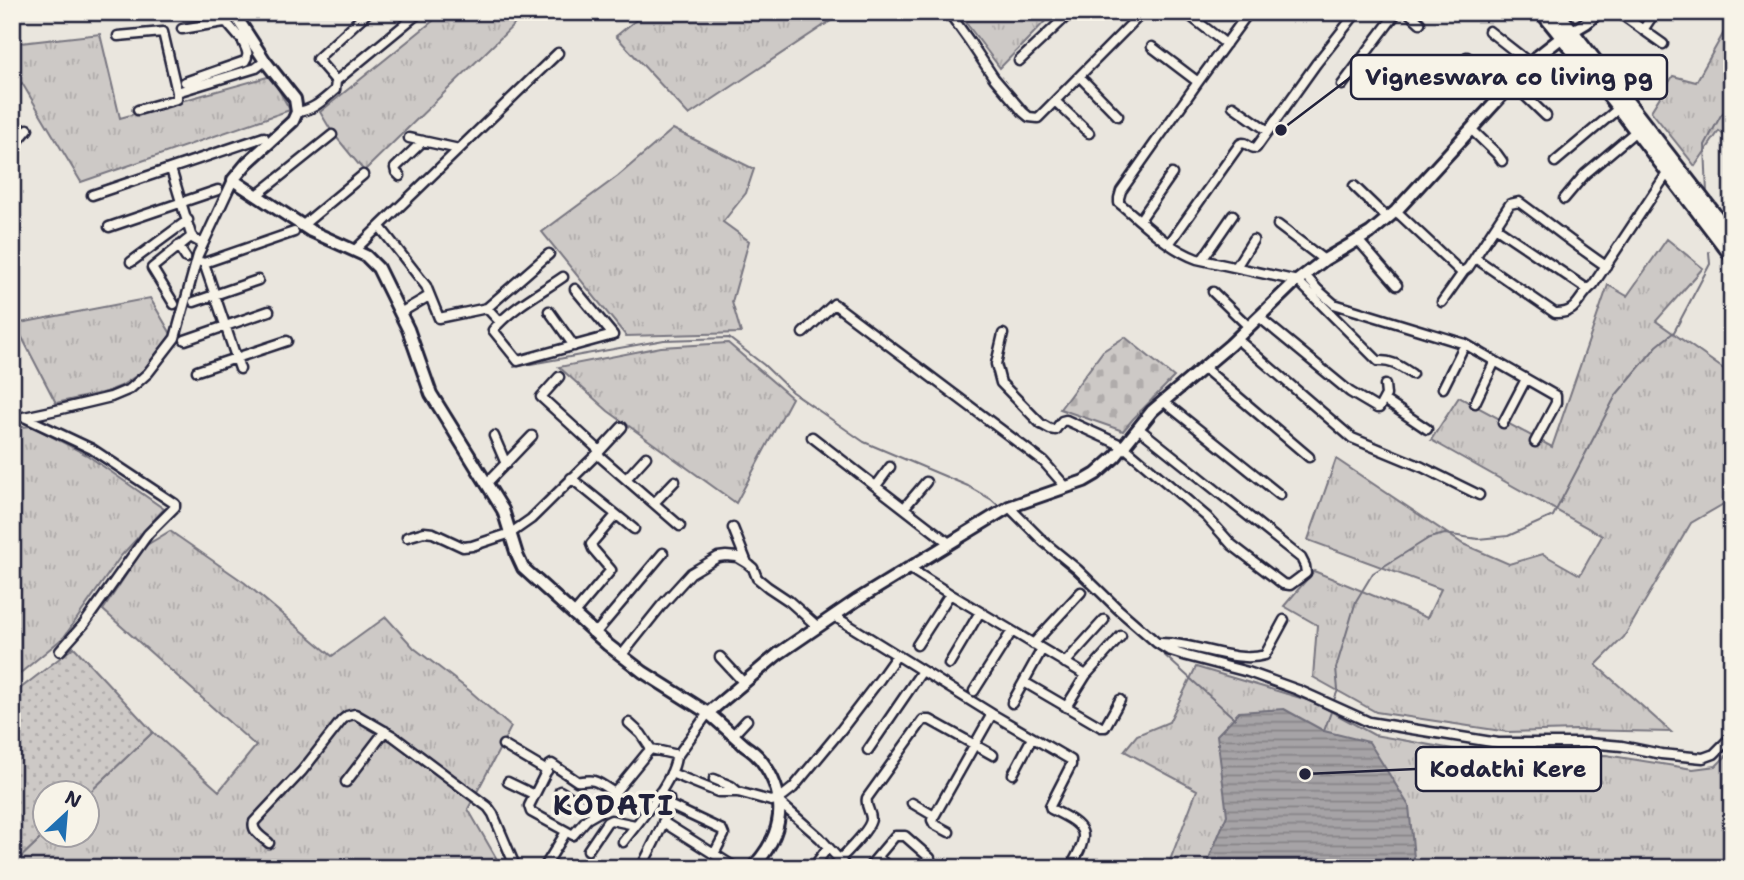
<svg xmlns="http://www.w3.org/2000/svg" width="1744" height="880" viewBox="0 0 1744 880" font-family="'Shantell Sans',sans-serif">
<defs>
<pattern id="grass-tufts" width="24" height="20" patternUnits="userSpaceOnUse" patternTransform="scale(1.75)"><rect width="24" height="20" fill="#cdc9c6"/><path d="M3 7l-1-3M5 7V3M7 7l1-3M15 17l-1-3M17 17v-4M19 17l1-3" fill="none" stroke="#b0acab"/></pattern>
<pattern id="cemetery-stones" width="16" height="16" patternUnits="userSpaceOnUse" patternTransform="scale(1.75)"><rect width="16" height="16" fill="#cdc9c6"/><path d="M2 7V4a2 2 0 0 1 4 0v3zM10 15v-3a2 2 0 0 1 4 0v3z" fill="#b0acab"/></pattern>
<pattern id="park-dots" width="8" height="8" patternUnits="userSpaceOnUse" patternTransform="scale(1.75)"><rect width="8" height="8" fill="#cdc9c6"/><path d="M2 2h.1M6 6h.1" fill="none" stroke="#b0acab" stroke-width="1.8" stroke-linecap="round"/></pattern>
<pattern id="water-rules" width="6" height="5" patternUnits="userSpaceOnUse" patternTransform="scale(1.75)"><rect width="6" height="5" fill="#a6a3a6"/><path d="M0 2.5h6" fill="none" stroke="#878488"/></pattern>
</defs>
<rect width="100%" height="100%" fill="#eae6de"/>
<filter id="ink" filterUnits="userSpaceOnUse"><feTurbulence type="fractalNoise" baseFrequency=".0143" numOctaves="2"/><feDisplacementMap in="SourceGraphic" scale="14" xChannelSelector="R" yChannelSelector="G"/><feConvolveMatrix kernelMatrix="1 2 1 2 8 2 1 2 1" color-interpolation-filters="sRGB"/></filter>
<g filter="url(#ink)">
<path fill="url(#grass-tufts)" stroke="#787680" stroke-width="2" d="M444,12H523L525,14L364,171L332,132L320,112Z
M646,12H844L689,115L616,36Z
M958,12H1054L1000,68Z
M1732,18V142L1719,131L1695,166L1651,111L1673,76L1696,82Z
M100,34L120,118L271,76L290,110L81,182L22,83L12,92V44Z
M673,129L754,169L746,193L723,222L749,241L732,302L741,333L626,336L542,232L618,176Z
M1667,239L1703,268L1656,321L1732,375V499L1691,523L1624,637L1596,665L1671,732L1576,730L1508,732L1376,712L1313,677L1317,625L1284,606L1314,571L1427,618L1441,589L1308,540L1336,459L1463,544L1509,564L1543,554L1580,575L1602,536L1431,440L1459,397L1552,447L1608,285L1627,296Z
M150,298L171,334L143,371L121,386L106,392L56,403L15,324Z
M728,343L792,398L736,503L608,411L559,367L661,347Z
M32,426L87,455L164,509L121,556L64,637L12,680V428Z
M170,531L245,583L332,656L386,617L414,648L470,691L511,727L468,809L502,868H12L16,862L45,834H88V794L153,732L219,791L256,746L103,610L145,546Z
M1196,667L1314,702L1374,735L1492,756L1606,755L1693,769L1716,766L1732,750V868H1167L1197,790L1124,751L1137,735L1169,722Z"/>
<path fill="url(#cemetery-stones)" stroke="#787680" stroke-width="2" d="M1125,337L1174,377L1133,419L1123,431L1060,409L1103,351Z"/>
<path fill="url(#park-dots)" stroke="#787680" stroke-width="2" d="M74,647L153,732L88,794V792H46L45,834L16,862L12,860V695Z"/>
<path fill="url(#water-rules)" stroke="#716f7b" stroke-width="2" d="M1284,709L1324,731L1369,742L1409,806L1415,868H1205L1227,815L1217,735L1239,712Z"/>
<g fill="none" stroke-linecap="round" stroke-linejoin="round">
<path stroke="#716f7b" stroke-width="2" d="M1707,194L1705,145L1721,115L1732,104
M514,367L664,340L729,338L764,365L792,392L864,442L968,486L992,500L1001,508
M1008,514L1035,538
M1049,552L1102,599
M1151,643L1235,719
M1334,700L1338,690L1336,668L1356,601L1373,573L1429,538L1445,534L1478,539L1508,536L1553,516L1616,395L1657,346L1674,332L1710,264L1709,252
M1324,731L1331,712"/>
<g stroke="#22223b" stroke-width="13">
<path id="street" d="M1249,12L1198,82L1121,191L1119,198V203C1144,223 1167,248 1197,259L1298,281L1378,361C1392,360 1401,367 1412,374
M1408,12L1420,23
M1618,12L1663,44
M950,14L970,42L994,78L1023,112L1029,117L1038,118L1143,12
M1189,15L1226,44
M182,29L224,22L227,23L239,37L247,33
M1643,30L1655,12
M1489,31L1531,64
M118,36L163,32L177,92
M1152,47L1198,82
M1538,56L1564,83
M1467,57L1508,88
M1019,61L1071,12
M1080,77L1118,116
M336,81L420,12
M185,82L245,61C250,54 246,49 243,42L250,38
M1513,84L1546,116
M1342,85L1397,12
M1055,101L1089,133
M1233,106L1268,131
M138,110L177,99V92L256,68L265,61
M297,112C314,110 323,100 335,90L336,81L317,59L368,12
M1471,129L1497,154L1502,161
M409,138L459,149
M12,148L28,129
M1555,162L1619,108
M171,169L192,238L203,244
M400,176L396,172L395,168L423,141
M1354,186L1387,218
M92,195L264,137
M257,195L332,135
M1564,199L1585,174L1636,131
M1396,211L1460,271H1464L1468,268L1510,204L1519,202C1548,223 1576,246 1606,266
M1140,220L1172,174
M303,225L363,175
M1278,225L1324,260
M109,227L218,190
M380,227L426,286L439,318L487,308L500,322
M1495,227L1587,289
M1358,240L1397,285
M1169,244L1240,144C1246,140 1250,149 1256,148L1316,64L1357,12
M178,246L186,258
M355,250L558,53
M1475,258L1555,313C1579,314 1577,297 1593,285L1668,172
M1202,260L1233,215
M131,262L188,220
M201,262L204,263L294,232
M204,263L240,369
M1236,267L1253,240
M1305,275L1318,290L1334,304L1465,344L1556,396V403L1535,442
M563,277C540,293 511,308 493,330L518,361L613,335L575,289
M1213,292L1249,327
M194,302L258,280
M1442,302L1464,271
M174,304L152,268L192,236
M487,308L549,254
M549,311L574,346
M400,313L429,296
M1259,317L1350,392L1377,408H1379L1386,395L1385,385
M803,333L834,304L1044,462L1066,487
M1003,334L996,364L1001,383L1041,424L1050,429L1055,430L1062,421L1066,420L1123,446L1207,517L1232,545L1283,584L1290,585L1306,573L1305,566L1301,558L1138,428
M1237,339L1352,438L1422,467L1479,495
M185,340L269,311
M1203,367L1309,457
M197,371L287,341
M559,377L541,397L600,451
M1443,388L1465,344
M1384,400L1427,429
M1163,401L1280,495
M1475,403L1495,361
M24,417L92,449L175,504V507L148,534L84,624L60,651
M12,418L24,417L61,409L111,397L130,389L148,373L175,338L198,255L233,180
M1503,423L1526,379
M494,436L506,464
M812,437L949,543
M598,453L622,427
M571,478L634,529
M626,479L646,457
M486,484L532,436
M876,486L890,467
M654,503L675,481
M1009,507L1044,542L1077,569L1118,609L1157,643L1168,650L1187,656L1248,672L1298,690L1369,722L1498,743H1588L1622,746L1661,754L1703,758L1714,754L1728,740H1732
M904,508L926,482
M733,528L747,563
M407,537L424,532L433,533L463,547L472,546L511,533L531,519L597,454L680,526
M909,568L950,594L1086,675L1121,636
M573,615L611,570L593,549L591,544L616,515
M834,616L992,714L1071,760V765L1050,806L1051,809C1088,827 1091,832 1070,868
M592,632L599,629L663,553
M1159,643C1194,642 1234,664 1265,655L1284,620
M1033,644L1081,592
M917,645L950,594
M621,656L661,606L691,573L718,557L726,556L737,557L747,563L753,568L757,578L768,587L789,601L818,627
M720,657L744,683
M1065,663L1104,620
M949,664L980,612
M1024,682L1101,727H1105L1120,700
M974,691L1012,631
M1012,703L1042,649
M1066,707L1086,675
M629,723L641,734L651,749
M733,735L747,720
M503,745L547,771
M868,750L922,671
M671,773L718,792H738L771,801L779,799L793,788L841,730L880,679L897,655
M1013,774L1032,738
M714,779L731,786L738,792
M346,782L385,731
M508,782L535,795
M560,791L597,813
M614,793C608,789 601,783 594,781C588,779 583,782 577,781L552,764L549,766L529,806L531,812L573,835L587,819L599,812L647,753L651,749L678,755L708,713
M780,803L820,838L847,868
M912,803L934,816
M669,805L722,830L724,835L714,854
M663,822L736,868
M949,832L934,824L932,820L992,714
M623,842C638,822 676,779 676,755
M269,843C263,838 251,831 254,822L302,771L342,720L347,716L355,714L393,736L488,807L493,814L516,868
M588,850L607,822L611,820L635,825
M878,857L889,868
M840,859C847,852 871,828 871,819C871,811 865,807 867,798L923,720H930L993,755
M544,868L566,832
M641,868C646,858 673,808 669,799C668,798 660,793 660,792
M813,868L828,847
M868,868L895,836H905L930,858"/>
</g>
<g stroke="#22223b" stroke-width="16">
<path id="secondary" d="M233,12L265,61L295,99L297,112L293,121L247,163L233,180L311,231L366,256L378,268L408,329L431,394L503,510L517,555L523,568L608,645L643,672L708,713
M752,868C784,835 789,797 761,760C757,755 751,750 745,746C733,735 721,724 708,713L778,654L857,600L1009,507L1084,481L1096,474L1116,456L1152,411L1230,345L1293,284L1324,260L1370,233L1396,211L1538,56L1561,38L1586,23L1598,12"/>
</g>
<g stroke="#22223b" stroke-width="18">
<path id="primary" d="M1542,12L1619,108L1732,256
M1557,12L1732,237"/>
</g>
<use href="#street" stroke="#f7f3e8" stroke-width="8"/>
<use href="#secondary" stroke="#f7f3e8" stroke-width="10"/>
<use href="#primary" stroke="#f7f3e8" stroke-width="12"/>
</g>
</g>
<g text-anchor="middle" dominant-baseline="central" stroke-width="7" stroke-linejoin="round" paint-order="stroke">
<g font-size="28" font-weight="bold" letter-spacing="2" fill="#22223b" stroke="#f7f3e8">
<text x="614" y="805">KODATI</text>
</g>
</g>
<path fill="none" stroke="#22223b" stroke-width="2.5" d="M1281 130L1351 77M1305 774L1416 769"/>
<g fill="#22223b" stroke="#f7f3e8" stroke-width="2.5">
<circle cx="1281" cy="130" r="7"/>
<circle cx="1305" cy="774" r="7"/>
</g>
<g fill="#f7f3e8" stroke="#22223b" stroke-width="2.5">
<rect x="1351" y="55" width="316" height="44" rx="7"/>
<rect x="1416" y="747" width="185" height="44" rx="7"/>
</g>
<g font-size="23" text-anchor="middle" font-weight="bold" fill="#22223b">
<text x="1509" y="85">Vigneswara co living pg</text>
<text x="1508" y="777">Kodathi Kere</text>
</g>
<rect width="1744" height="880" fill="none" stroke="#f7f3e8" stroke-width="42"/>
<rect x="21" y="21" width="1702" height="838" fill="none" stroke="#22223b" stroke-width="2.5" filter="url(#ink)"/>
<g transform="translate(66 814) rotate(26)"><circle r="33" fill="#f7f3e8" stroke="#a29fa3" stroke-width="2"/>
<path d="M0-5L12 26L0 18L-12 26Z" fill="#1f6fb2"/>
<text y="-10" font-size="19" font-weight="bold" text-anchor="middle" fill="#22223b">N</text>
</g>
</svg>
